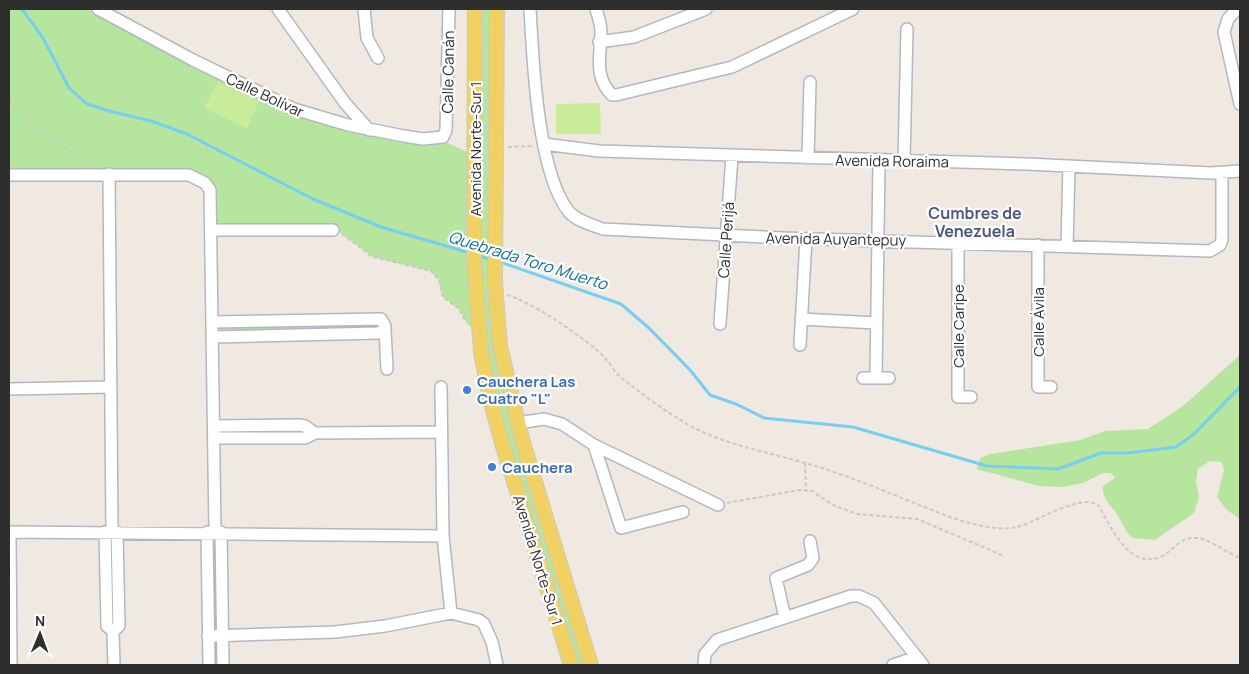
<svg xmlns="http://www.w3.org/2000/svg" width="1249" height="674" viewBox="0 0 1249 674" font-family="Manrope,sans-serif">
<rect width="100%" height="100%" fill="#efe9e1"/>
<path fill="#b6e59e" d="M9,9H98L294,109L437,138L474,155L475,9H497V324L591,665H571L473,328L468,325L459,309L443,297L439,280L431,271L373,257L337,230H212V197L198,177L9,175Z
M381,319L385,330L213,337V322Z
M1240,355V519L1227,510L1217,497L1224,470L1222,462L1210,461L1198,469L1196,482L1199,498L1194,513L1155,540L1132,538C1125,530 1122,523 1117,514C1110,504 1102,499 1103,486L1115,478L1111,473H1103L1083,483L1062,487L1039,486L977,469L980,458L990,454L1080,440L1105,431L1148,429L1183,406Z
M207,532H221L223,665H209Z"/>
<path fill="#c9ec9a" d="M218,82L259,102L247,128L204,108Z
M600,103L601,134H556V104Z"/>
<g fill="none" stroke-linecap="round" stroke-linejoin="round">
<path stroke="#75cff0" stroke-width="3" d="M22,9L43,38L69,88L87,104L109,111L151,121L187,134L313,199L381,227L470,253
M479,256L492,260
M500,262L621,304L649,328L691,371L710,395L736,404L764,418L853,427L987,466L1058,469L1101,453H1127L1176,447L1194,434L1240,387"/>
<g stroke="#b4b7c1" stroke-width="14">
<path id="minor" d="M98,9L193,60L294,109L348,125L404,136L423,139L443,137L446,130L449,9
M278,9L345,103L369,130
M364,9L367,38L378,58
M530,9C533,60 537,172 569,212C577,221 592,225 603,229L782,238L1210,251L1220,245L1222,239V173
M596,9C598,16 601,24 601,32C601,55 593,76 612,95H616L732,67L853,9
M1237,9L1228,19L1224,32L1240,104
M599,42L634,37L706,9
M544,144L599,151L1027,164L1211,173L1240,171
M808,158L810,82
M904,161L907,29
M109,174L112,532
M9,175H189L205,183L210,190L215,532
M212,230H333
M958,242V397H971
M1038,245V387H1051
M1067,246L1069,166
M801,319L876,323
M213,322L381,319L385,326V330L378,333L213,337
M720,324L732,156
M385,330L387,369
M800,345L806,239
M863,378H889
M876,378L879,160
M441,387L443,536L451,613
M9,389L111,387
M518,423L544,419L562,424L594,445L718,505
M214,426L299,425L305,426L315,433
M214,438H305L315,433L441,432
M594,445L621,528L683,512
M9,532L443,536
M10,532L11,665
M105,532L107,626L113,631
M207,532L209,665
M221,532L223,665
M785,618L776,578L808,565L813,558L810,541
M113,631L119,626L117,532
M113,631L114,665
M208,636L335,632L385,626L451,613L479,620L484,624L492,642L497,665
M704,665L705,654L717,640L851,596H859L874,603L923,665
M893,665L917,657"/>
</g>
<g stroke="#c9c9c9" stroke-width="16">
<path id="major" d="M475,9L474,259L481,352L489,395L501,440L571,665
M497,9L495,283L500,346L522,439L591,665"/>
</g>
<path stroke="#c9c9c9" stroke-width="2" stroke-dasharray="4 2.5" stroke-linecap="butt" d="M9,100L37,130L88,163
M508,147L534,146
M342,234L373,257L431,271L439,280L443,297L459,309L466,322
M507,295C530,301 589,340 605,358C610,363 614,371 619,376C636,390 668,413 687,424C724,445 764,451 805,463C855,477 902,499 950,517C968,523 997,532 1017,527C1037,522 1080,493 1098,505C1111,526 1128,570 1161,557C1171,552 1179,540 1190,538C1206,535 1226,553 1240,558
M805,463L806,490
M727,503L799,490L812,491L833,505L857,514L917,519L1002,555"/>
<use href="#minor" stroke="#fff" stroke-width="11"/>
<use href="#major" stroke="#f2d163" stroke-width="14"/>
</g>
<g fill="#3f7fe0" stroke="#fff" stroke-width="2">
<circle cx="467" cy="390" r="5"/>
<circle cx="492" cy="467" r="5"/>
</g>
<g text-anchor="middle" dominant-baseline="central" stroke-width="4.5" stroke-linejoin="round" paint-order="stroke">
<g font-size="15" fill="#2e2e2e" stroke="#fff">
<text transform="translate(448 72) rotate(-89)">Calle Canán</text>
<text transform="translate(265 95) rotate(25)">Calle Bolívar</text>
<text transform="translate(475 149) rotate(-90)">Avenida Norte-Sur 1</text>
<text transform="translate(892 161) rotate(1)">Avenida Roraima</text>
<text transform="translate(836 239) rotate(1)">Avenida Auyantepuy</text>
<text transform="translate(726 240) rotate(-86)">Calle Perijá</text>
<text transform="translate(1038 322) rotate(-90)">Calle Ávila</text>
<text transform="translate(958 326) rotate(-90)">Calle Caripe</text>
<text transform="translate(538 560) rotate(73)">Avenida Norte-Sur 1</text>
</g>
<g font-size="15" font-weight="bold" fill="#366cbe" stroke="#fff" text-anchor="start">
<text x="477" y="381">Cauchera Las<tspan x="477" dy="17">Cuatro "L"</tspan></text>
<text x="502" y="467">Cauchera</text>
</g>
<g font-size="16" font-weight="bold" fill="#4d5680" stroke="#fff">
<text x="975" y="213">Cumbres de<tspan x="975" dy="18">Venezuela</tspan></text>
</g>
<g font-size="16" font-style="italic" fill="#0d6fa3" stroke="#fff">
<text transform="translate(528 260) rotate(17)">Quebrada Toro Muerto</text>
</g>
</g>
<rect width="1249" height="674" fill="none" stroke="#2e2e2e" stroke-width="20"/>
<g transform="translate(40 634) rotate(1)" stroke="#ffffff" stroke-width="4" paint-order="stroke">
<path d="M0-4L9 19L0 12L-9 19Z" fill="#2e2e2e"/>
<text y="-8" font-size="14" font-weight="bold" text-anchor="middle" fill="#2e2e2e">N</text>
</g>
</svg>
